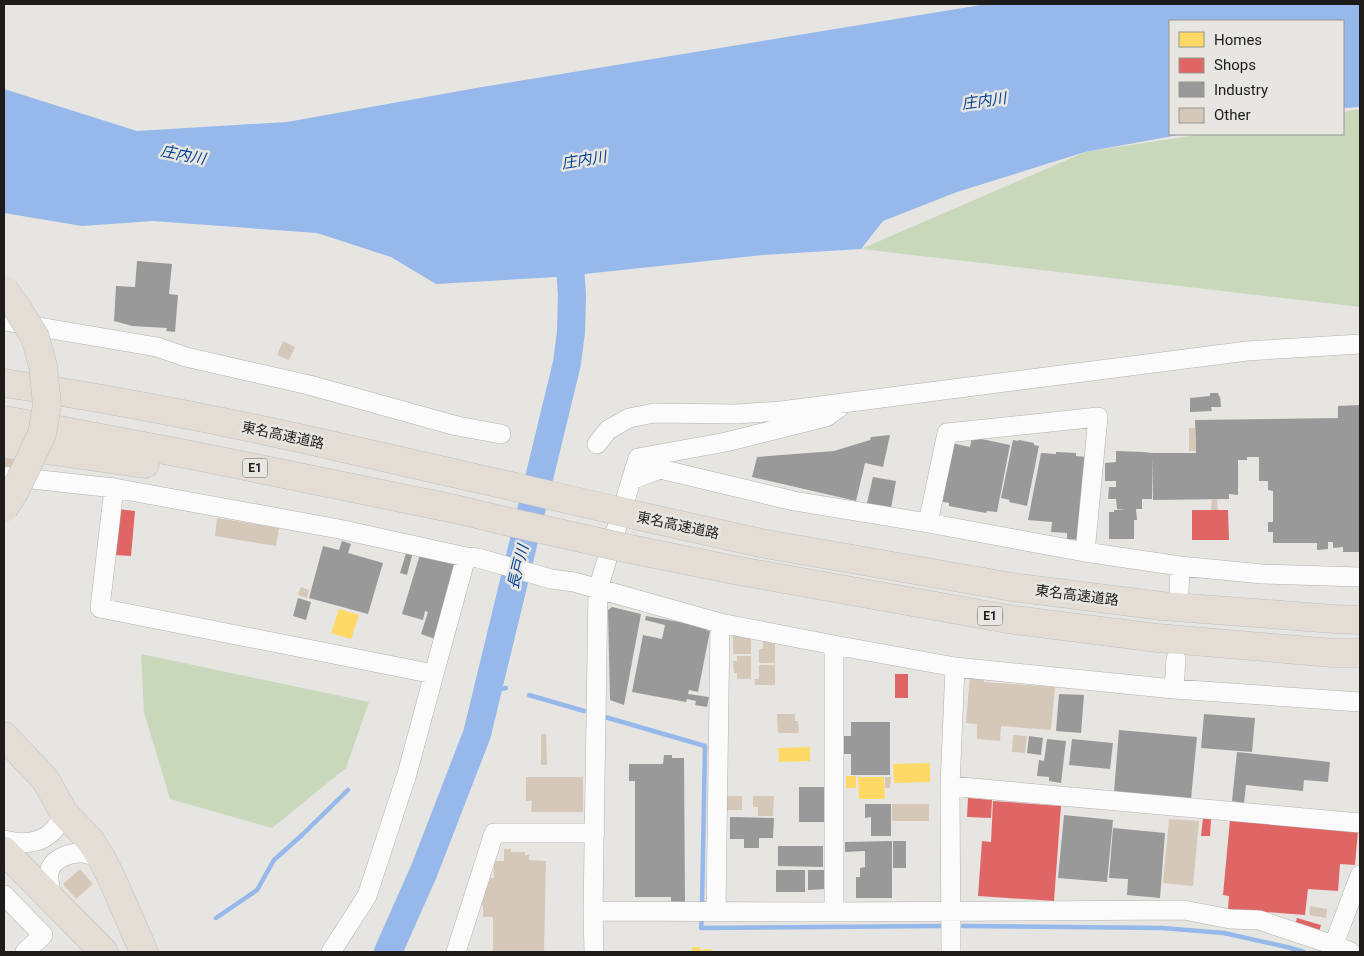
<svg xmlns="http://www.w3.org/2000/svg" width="1364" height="956" viewBox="0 0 1364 956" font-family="Roboto,'Noto Sans JP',sans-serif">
<rect width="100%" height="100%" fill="#e6e5e2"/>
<path fill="#c9d8ba" d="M1360,109V307L861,249L1085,152L1203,134H1343V112Z
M141,654L369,702L346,768L272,828L170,799L144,712Z"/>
<path fill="#96b8ea" d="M987,4H1360V107L1343,108V21H1170V134H1184L1085,152L957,192L883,221L861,249L763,255L556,277L436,284L391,257L317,233L153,221L82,226L4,213V89L137,131L287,122L482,87Z"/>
<path fill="#ffd966" d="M339,609L359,615L351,639L331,633Z
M810,747V761L779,762L778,748Z
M930,763V782L894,783L893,764Z
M846,776H856V788H846Z
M858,777H884L885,799H859Z
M692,947H700L701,950L712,949V952H692Z"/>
<path fill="#e06666" d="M118,509L135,511L131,556L115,555Z
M1192,510H1228L1229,540H1192Z
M895,674H908V698H895Z
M968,798L992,800L991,818L967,817Z
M993,801L1061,806L1054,901L978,896L982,841L991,842Z
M1203,818L1211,819L1210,836H1201Z
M1230,820L1358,831L1355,865L1340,864L1338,891L1308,889L1305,915L1228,909L1229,896L1223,895Z
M1297,918L1321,925L1319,932L1295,925Z"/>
<path fill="#999" d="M137,261L172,264L169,294L178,295L175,332L166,331L167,328L132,326L114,321L116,286L135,287Z
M1210,393H1218L1219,397L1220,396L1221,407H1211L1212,411L1190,412V398L1210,396Z
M1360,405V552H1343V547L1333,548V542H1328V549L1317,550V543H1273V532H1268V522H1273V491L1268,490V481H1259V457H1247V460H1238V495L1229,494V499L1153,500L1152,456V499H1142V509H1136L1137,520H1134V539H1109V512H1114V510H1125L1117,509L1116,499H1108L1109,487H1116V481H1105V463L1116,462V451L1143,452L1152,453H1196L1195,420L1338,418V406Z
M890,435L883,467L865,463L856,501L752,477L757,457L834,451L870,440L871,437Z
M972,437L1010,445L997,512L987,511L986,513L949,506V503L939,501L951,443L970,447Z
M1013,440L1018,441L1019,440L1034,443V445L1039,446L1027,506L1009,502L1010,500L1001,498Z
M1056,452L1076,453V456L1088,457L1082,540L1067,539V533L1051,532L1052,522L1028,520L1041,453L1056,454Z
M873,477L896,481L891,508L867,503Z
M342,541L351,544L348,553L383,563L368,614L309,598L323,546L339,550Z
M407,550L413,552L407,575L400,573Z
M421,551L456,559L435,639L421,634L428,612L425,611L423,620L402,614Z
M298,598L311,602L306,620L293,616Z
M612,607L641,614L624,705L610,700L608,610Z
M646,616L707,627L706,630L710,631L698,692L689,690L688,694L709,697L707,707L695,705L696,701L687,699L686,702L632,692L643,635L662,639L665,625L645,620Z
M1059,694L1084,695L1081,733L1056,731Z
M1204,714L1255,718L1252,752L1201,748Z
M851,722H890V775H851V754H843V736H851Z
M1119,730L1197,737L1191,799L1114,792Z
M1029,736L1043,738L1041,755L1027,753Z
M1047,739L1066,741L1061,783L1049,781V777L1037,776L1039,760L1044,761Z
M1072,739L1113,743L1110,769L1069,765Z
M1237,752L1330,762L1328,782L1304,780L1303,791L1246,785L1244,803L1232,801Z
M664,755H672V758H684L685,902H671V897H635V781H629V764H663Z
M799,787H825V822H799Z
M865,804H891V836H871V817L865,818Z
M1064,815L1113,820L1107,882L1058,878Z
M730,817L774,818L773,838H759V848H744V839H730Z
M1113,828L1165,833L1160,898L1127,895L1128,879L1109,878Z
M892,841V898H856V877H860V868L865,867V851L845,852V842Z
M893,841H906V868H893Z
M778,846H823V867L778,866Z
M776,870H805V892H776Z
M808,870H826V889L808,890Z"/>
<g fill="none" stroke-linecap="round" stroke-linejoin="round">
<path stroke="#96b8ea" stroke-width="4.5" d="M487,691L506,688
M529,695L584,711
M605,717L705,746L702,906
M702,917L701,928L941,926
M216,918L257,890L274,860L302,835L348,790
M963,926L1162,928L1224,933L1291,948L1304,952"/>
<path stroke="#96b8ea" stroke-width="28" d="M388,952L424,871L477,734L567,363L571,332L572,295L568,238"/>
</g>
<path fill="#d6c8b9" d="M283,341L295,347L289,360L277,355Z
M1189,428H1195L1196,451H1189Z
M4,458L38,463L4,470Z
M1212,499H1217L1218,510H1211Z
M217,518L279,528L276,546L215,536Z
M301,587L309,590L307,598L298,595Z
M733,636H751V654H733Z
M763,639H775V663H759V649H763Z
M737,656H751V679H737V673H734L733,661H737Z
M759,665H775V685H755L754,679H759Z
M970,676L984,677V682L1055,687L1051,730L1001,726L1000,741L977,739V724L966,723Z
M777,714H795V721H798L799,733H778Z
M541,734H546L547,765H541Z
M1013,735L1027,736L1025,753L1012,752Z
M526,777H583V812H531L532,801H526Z
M885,777H891L890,788H885Z
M726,796H742V810H726Z
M753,796H774L773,816H758V807H753Z
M892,804H929V821H892Z
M1169,819L1199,821L1193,886L1163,883Z
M504,849H511V852H525V855H529V860L546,861L544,952H493V917H483V906H480V899H484L485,878H494V861H504Z
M80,869L93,884L76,899L63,884Z
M1310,906L1327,909L1326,918L1309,915Z"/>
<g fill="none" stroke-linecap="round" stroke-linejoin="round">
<g stroke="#b2b1af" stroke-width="20">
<path id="minor" d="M4,321L157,347L186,357L309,385L457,426L501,434
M597,444L608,430L629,418L654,413L736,414L781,411L1247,351L1360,344
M4,476L114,488L339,529L466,557L478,558L551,579L574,582L720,623L834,645L955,667L1174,689L1360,702
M631,480L660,469L794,501L928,523L1085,552L1180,566L1262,574L1360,577
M114,488L100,608L434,674L466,557
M928,523L947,433L1098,417L1085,552
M1179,591L1180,566
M834,645V912
M1174,689L1176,659
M950,786L1360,823
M4,840C31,847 53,841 64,813
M4,895L43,935L25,952
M53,900C51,892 48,883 49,873C51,859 70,852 83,853C89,854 96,857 102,859
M593,911L834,912L1184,910L1230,919L1259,920L1334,945L1351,952
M716,912L720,623
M331,952L367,896L407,774L434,674
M456,952L494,833H595
M594,952L593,911L598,589L638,458L726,442L826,417L839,408
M951,952L950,786L955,667
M1331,952L1360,875"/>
</g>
<g stroke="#c0bfbe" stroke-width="29">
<path id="highway" d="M4,383C106,398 208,418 308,440C377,455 446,472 515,487
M4,420L38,426L201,457L455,509L505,521
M4,444L145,464
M635,515L761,543L1012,587L1162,606L1334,619L1360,620
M625,548L734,570L1008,619L1157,638L1333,653H1360
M4,736L45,779L64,813L90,840L102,859L113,881L144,952
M4,851L104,952"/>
</g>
<use href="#minor" stroke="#fbfbfb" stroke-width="19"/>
<use href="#highway" stroke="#e3ddd6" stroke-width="28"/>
<g stroke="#c0bfbe" stroke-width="29" stroke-linecap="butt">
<path id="highway-bridge" d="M4,290L17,308L35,337L43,366L47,405L42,434L15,491L4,508
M515,487L635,515
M505,521L625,548"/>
</g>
<use href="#highway-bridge" stroke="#e3ddd6" stroke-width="28"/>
</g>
<g text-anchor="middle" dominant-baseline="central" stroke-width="5" stroke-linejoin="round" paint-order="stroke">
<g fill="#e7e6e1" stroke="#5a5956" stroke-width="1">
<rect x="242.5" y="458.5" width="25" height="19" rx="4"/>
<rect x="977.5" y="606.5" width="25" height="19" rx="4"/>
</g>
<g font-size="12" font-weight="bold" fill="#1d1c1b">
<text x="255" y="468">E1</text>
<text x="990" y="616">E1</text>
</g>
<g font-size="14" fill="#1d1c1b" stroke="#e7e6e1">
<text transform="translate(283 435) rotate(12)">東名高速道路</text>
<text transform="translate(678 525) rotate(12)">東名高速道路</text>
<text transform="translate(1077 595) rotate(7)">東名高速道路</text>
</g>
<g font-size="15" font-style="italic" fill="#003f93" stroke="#e7e6e1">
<text transform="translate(984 101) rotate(-8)">庄内川</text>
<text transform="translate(183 155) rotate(11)">庄内川</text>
<text transform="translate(584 160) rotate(-9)">庄内川</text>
<text transform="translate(518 567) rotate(-76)">長戸川</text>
</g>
</g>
<rect width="1364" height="956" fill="none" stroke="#1d1c1b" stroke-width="10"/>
<rect x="1169" y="20" width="175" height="115" fill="#e7e6e1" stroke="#969592"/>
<rect x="1179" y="32" width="25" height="15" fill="#ffd966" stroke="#969592"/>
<text x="1214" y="45" font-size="15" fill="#1d1c1b">Homes</text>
<rect x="1179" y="58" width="25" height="15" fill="#e06666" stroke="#969592"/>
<text x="1214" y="70" font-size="15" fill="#1d1c1b">Shops</text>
<rect x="1179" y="82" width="25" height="15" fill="#999999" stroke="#969592"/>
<text x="1214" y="95" font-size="15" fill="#1d1c1b">Industry</text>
<rect x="1179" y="108" width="25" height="15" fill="#d6c8b9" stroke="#969592"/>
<text x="1214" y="120" font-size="15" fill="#1d1c1b">Other</text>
</svg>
